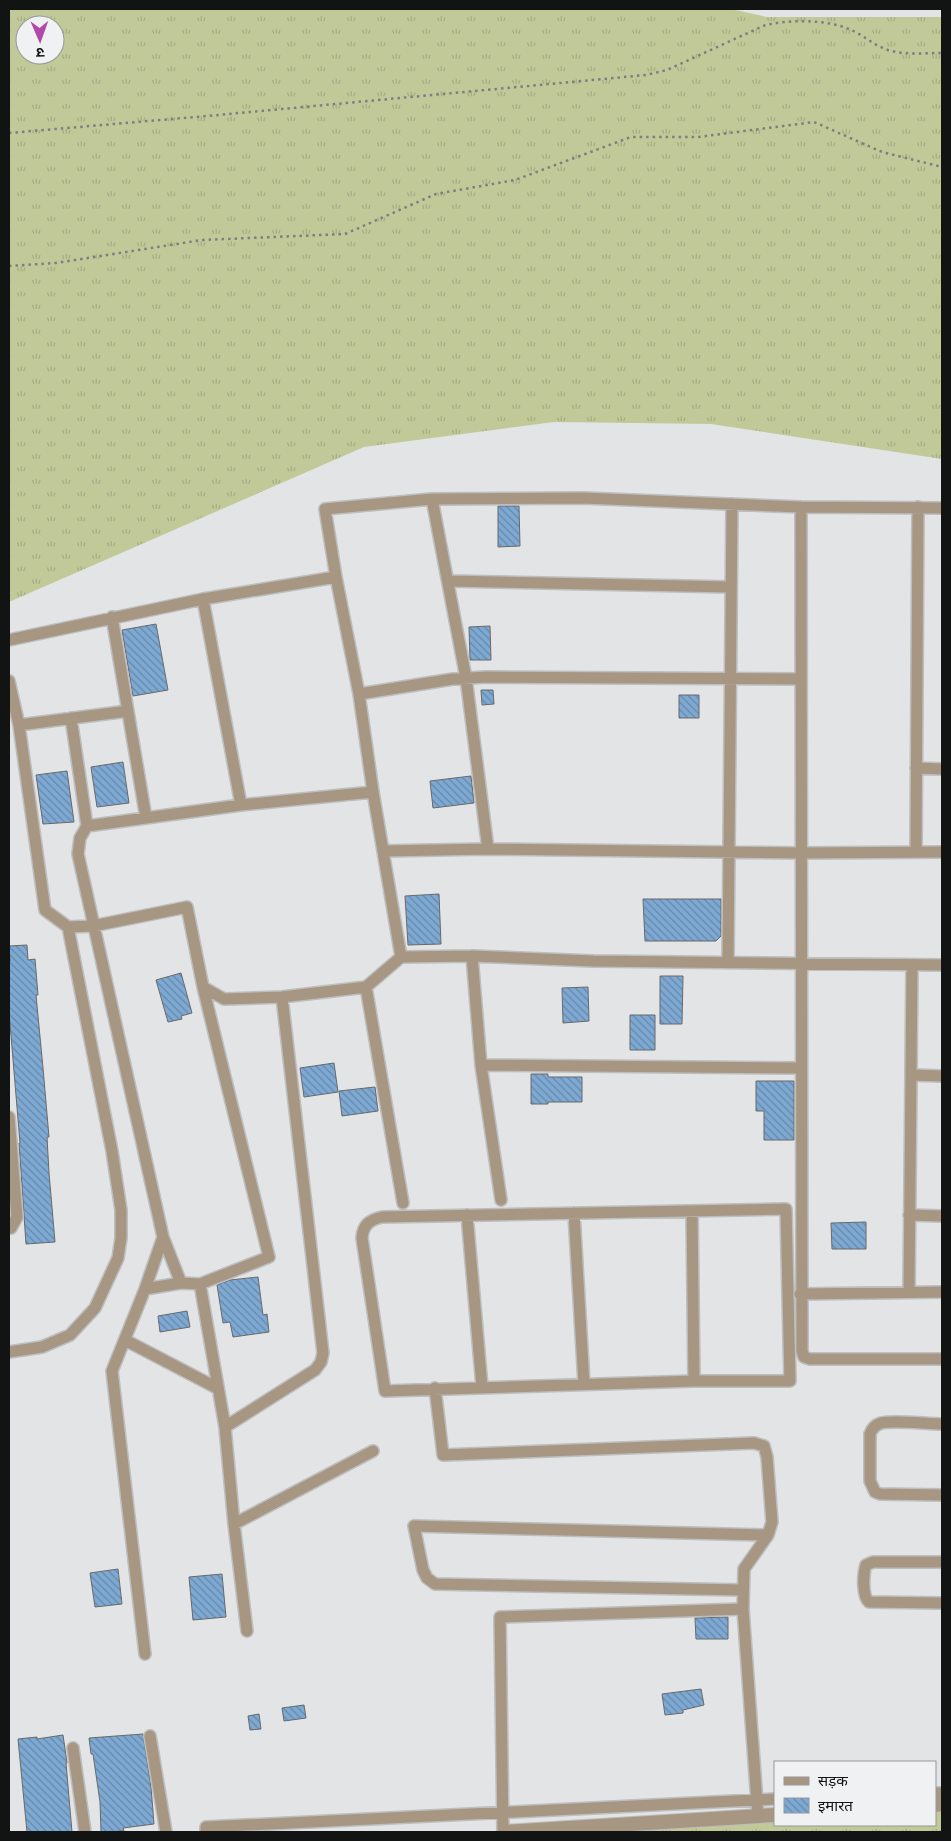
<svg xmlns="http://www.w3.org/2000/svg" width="951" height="1841" viewBox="0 0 951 1841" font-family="'Sofia Sans Condensed','Noto Sans Devanagari',sans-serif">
<defs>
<pattern id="grass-tufts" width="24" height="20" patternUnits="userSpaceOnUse" patternTransform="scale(1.25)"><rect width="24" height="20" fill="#c2c999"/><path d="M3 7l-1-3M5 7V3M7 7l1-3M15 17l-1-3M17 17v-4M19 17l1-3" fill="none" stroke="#a6ac83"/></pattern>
<pattern id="building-back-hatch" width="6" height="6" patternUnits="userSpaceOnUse" patternTransform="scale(1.25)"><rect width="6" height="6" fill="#7ea9d3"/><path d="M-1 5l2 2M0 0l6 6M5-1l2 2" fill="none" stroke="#68a"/></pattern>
</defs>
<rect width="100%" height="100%" fill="#e3e4e5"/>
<path fill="url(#grass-tufts)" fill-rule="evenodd" d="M9,9H731L767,17H942V459L711,424L554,422L364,447L9,602ZM25,25H55V55H25Z
M942,1803V1832H564L775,1816V1825H935V1804Z"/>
<path fill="url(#building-back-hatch)" stroke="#68696a" d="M498,506H519L520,546L498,547Z
M156,624L168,690L133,696L122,630Z
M490,626L491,660H470L469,627Z
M481,690H493L494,704L482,705Z
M679,695H699V718H679Z
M123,762L129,803L97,807L91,767Z
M67,771L74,822L43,824L36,775Z
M471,776L474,803L433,808L430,781Z
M439,894L441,944L408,945L405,896Z
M643,899H721V936L716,941H645Z
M27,945L28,960L35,959L38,995H36L43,1068L49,1137H47L49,1173L55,1242L26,1244L19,1143H20L9,1012V961H10L9,946Z
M181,973L192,1013L181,1016L182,1019L168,1022L156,980Z
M660,976H683L682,1024H660Z
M588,987L589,1021L563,1023L562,988Z
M630,1015H655V1050H630Z
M334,1063L338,1092L304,1097L300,1068Z
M531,1074H548V1077H582V1102H548V1104H531Z
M756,1081H794V1140H764V1111H756Z
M375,1087L378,1111L342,1116L339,1091Z
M866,1222V1249H832L831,1223Z
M258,1277L263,1315L267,1314L269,1332L233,1337L230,1322L223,1323L217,1285L230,1280Z
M187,1311L190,1327L160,1332L158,1316Z
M118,1569L122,1604L95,1607L90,1573Z
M222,1574L226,1617L193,1620L189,1577Z
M728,1617V1639H696L695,1618Z
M701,1689L704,1705L683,1710V1713L665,1715L662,1694Z
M304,1705L306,1718L284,1721L282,1708Z
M259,1714L261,1729L250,1730L248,1716Z
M143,1734L151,1787L154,1824L123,1828L124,1831L101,1832L100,1802L93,1754H91L89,1738Z
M63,1735L67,1763H66L72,1832H27L18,1739L37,1737V1739Z"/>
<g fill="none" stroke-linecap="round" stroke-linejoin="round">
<g stroke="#bdbebf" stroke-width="14">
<path id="minor" d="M432,499L466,678L488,849
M801,507L802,1351L804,1357L810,1359H942
M448,581L731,587
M203,599L241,805
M112,617L146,818
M9,640L203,599L336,577
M9,681L19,725L45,910L68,927L112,1151L121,1210V1238L118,1258L95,1308L70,1335L42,1347L9,1352
M359,694L453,679L486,677L801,679
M71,718L87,826L241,805L373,792
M19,725L128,711
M916,768L942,769
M87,826L80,838L78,854L163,1237L145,1289L112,1371L145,1654
M383,851L488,849L801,853L942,852
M916,852L918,507
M68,927L93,926L187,907L203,987L269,1257L200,1284L181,1283L145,1289
M472,956L481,1065L501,1200
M401,957L373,792L359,694L336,577L325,509L432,499L583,498L801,507L942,508
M728,963L732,504
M203,987L224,999L282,997L366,987L401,957L472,956L593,961L942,965
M366,987L403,1203
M481,1065L801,1068
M911,1075L942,1076
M9,1117L17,1217L11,1228H9
M786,1209L790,1381H694L385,1391L362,1238C363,1225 369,1220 382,1217Z
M692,1211L694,1381
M574,1213L584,1384
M467,1215L482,1387
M909,1215L942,1216
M163,1237L181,1283
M200,1284L225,1427L234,1524L247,1631
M909,1292L912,965
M800,1294L942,1292
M125,1340L217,1388
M435,1388L443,1455L754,1443L764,1446L767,1457L772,1522L768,1535L744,1569L743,1609
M942,1424C927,1424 895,1420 881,1423C875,1425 872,1428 870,1434V1481L875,1492L880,1494L942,1495
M225,1427L315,1370L321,1362L323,1353L282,997
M234,1524L373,1451
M942,1562H873L866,1565C863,1574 862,1596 869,1602L942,1603
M743,1590L435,1584L427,1578L423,1570L414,1526L768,1535
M150,1736L166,1832
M73,1748L85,1832
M935,1793H942
M206,1832V1827L775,1799
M503,1832L500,1617L743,1609L758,1816"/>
</g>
<g stroke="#bdbebf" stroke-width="16">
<path id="tertiary" d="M935,1805L942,1804
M505,1832L775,1815"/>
</g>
<path stroke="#7d7e7f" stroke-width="2.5" stroke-dasharray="2.5 4" stroke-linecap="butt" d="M9,133L207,116L646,75L667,70L763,26C787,19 828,19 851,30C865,36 877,48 892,51C908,55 926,53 942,53
M9,266L56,263L202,240L345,234L436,194L515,180L631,137H698L814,122L882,152L942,167"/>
<use href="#minor" stroke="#a79682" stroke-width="11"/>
<use href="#tertiary" stroke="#a79682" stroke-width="14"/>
</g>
<rect width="951" height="1841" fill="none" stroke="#121313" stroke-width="20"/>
<rect x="774" y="1761" width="162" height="65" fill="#f0f1f2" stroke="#979899"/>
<rect x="784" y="1777" width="25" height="8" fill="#a79682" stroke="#979899"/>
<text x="818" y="1786" font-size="15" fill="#121313">सड़क</text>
<rect x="784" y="1798" width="25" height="15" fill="url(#building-back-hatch)" stroke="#979899"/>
<text x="818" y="1811" font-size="15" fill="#121313">इमारत</text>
<g transform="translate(40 40) rotate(178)"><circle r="24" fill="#f0f1f2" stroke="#979899"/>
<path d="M0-4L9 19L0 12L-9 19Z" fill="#b148aa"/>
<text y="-8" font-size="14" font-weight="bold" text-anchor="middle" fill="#121313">उ</text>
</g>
</svg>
